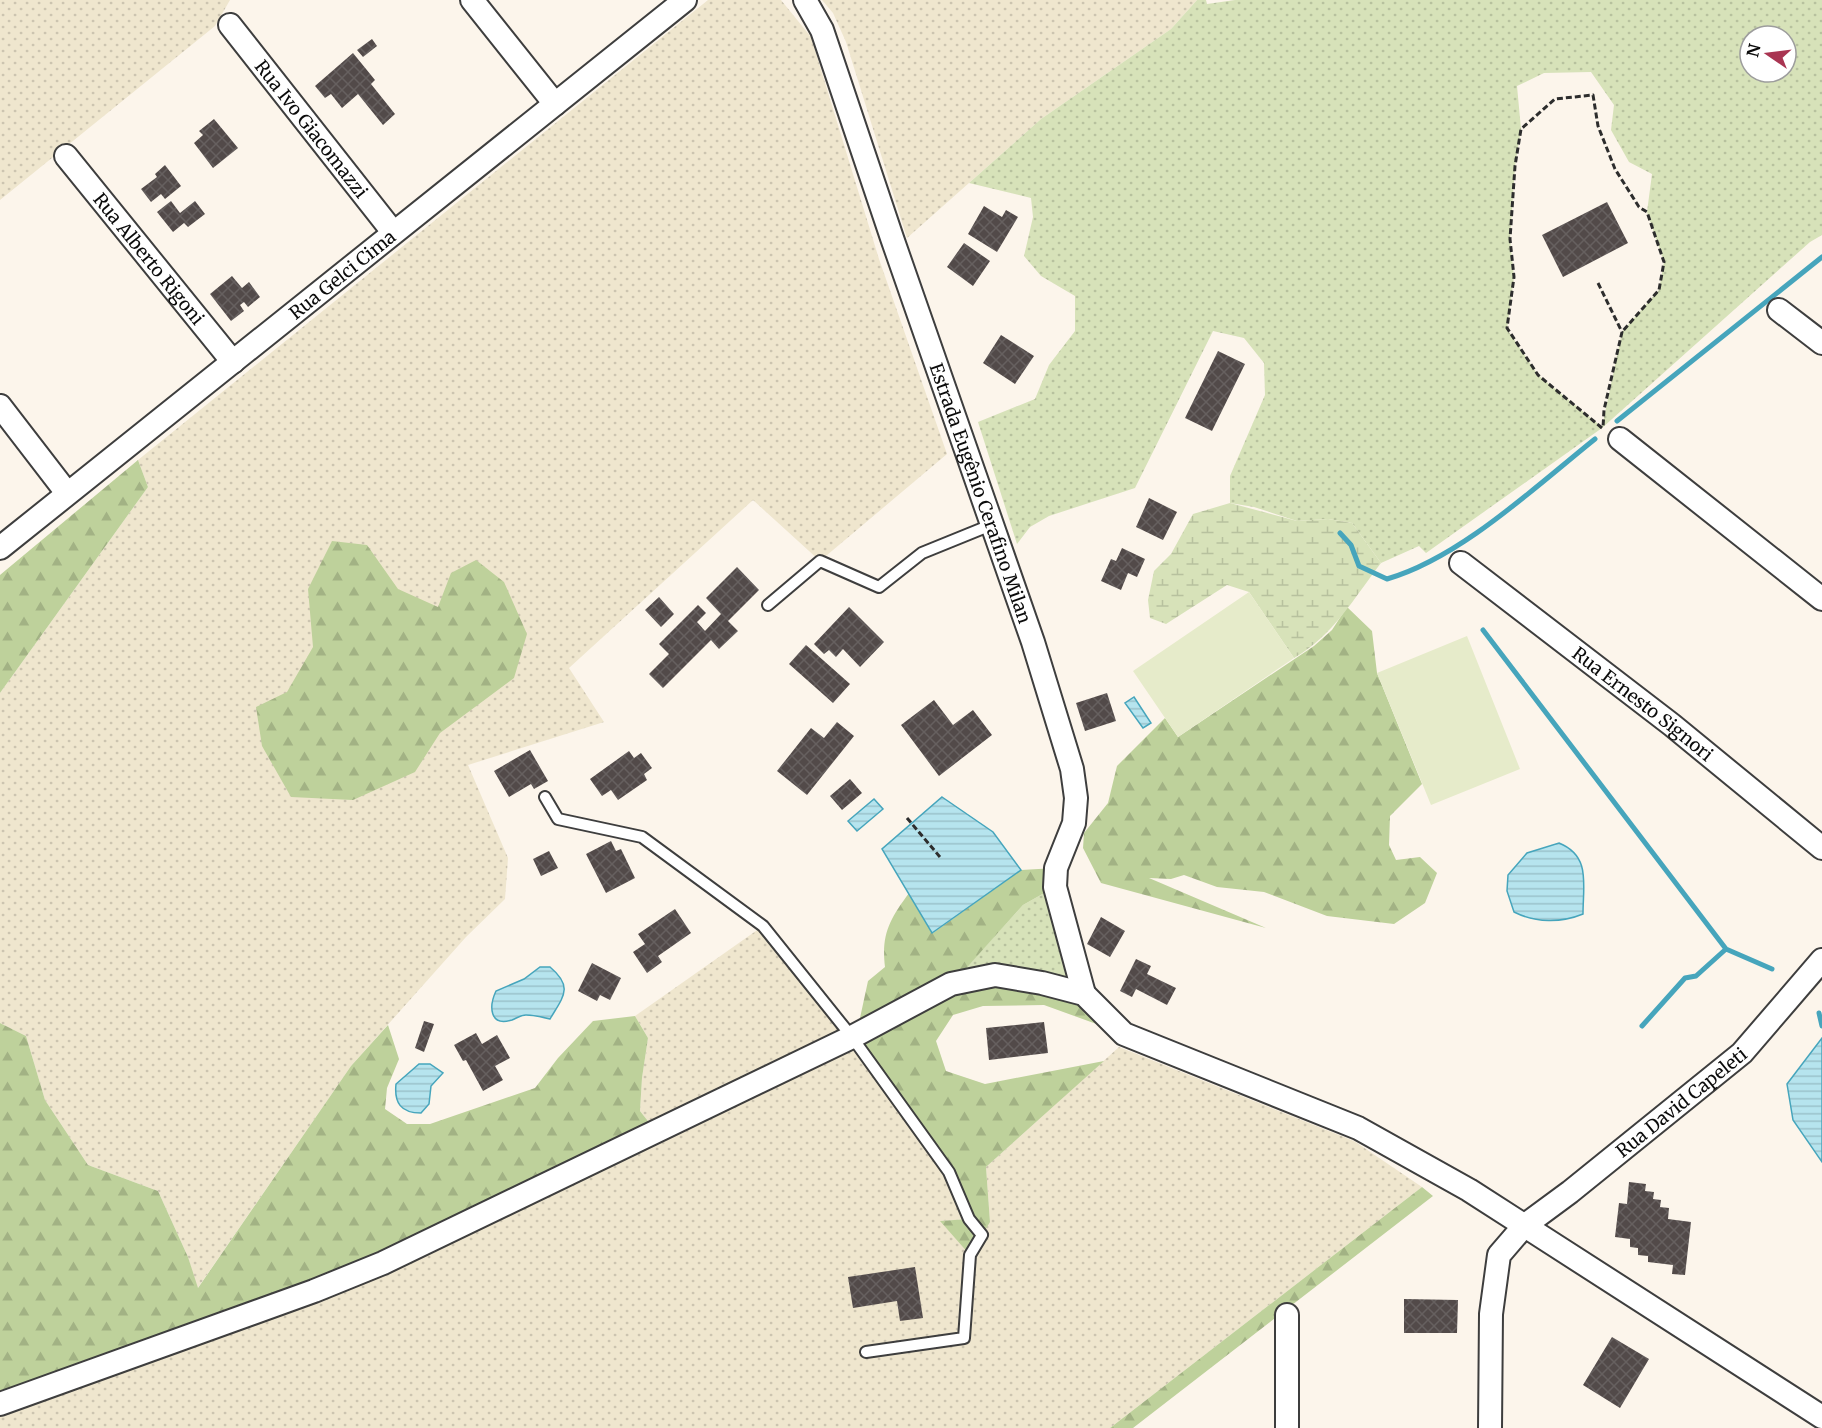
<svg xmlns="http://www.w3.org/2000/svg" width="1822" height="1428" viewBox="0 0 1822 1428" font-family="Merriweather,serif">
<defs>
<pattern id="farmland-dots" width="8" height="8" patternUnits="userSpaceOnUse" patternTransform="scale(1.5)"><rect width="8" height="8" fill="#efe6ce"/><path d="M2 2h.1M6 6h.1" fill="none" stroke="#ccc4b0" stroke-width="1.8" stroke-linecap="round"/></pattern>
<pattern id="grass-dots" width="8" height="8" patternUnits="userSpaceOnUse" patternTransform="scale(1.5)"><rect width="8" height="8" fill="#d7e2b9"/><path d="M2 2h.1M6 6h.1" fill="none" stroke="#b7c19e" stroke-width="1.8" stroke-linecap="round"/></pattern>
<pattern id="forest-firs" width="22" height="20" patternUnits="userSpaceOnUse" patternTransform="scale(1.5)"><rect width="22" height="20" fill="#bed19b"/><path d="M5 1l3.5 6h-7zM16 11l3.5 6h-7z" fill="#a2b284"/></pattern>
<pattern id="wetland-marsh" width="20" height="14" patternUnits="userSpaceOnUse" patternTransform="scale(1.5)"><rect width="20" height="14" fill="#d7e2b9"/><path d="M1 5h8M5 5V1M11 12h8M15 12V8" fill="none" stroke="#b7c19e"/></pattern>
<pattern id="water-rules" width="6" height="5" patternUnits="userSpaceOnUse" patternTransform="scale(1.5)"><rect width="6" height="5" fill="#b6e4ee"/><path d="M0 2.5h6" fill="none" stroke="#9bc2cb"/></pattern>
<pattern id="building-cross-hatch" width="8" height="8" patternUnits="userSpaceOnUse" patternTransform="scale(1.5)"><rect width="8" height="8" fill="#524a49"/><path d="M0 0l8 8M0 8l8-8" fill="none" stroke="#66605f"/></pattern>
</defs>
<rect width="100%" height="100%" fill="#fcf5eb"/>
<path fill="url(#farmland-dots)" d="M0,0H230L215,26L0,200Z
M708,0H781L811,37L879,259L947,454L820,561L753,500L569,668L604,722L468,765L508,858L505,899L466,937L351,1066L197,1289L188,1257L158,1191L88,1165L45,1100L26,1036L0,1023V693L148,487L138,460Z
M822,0H1197L1171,29L1041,119L907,238L846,42L833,13Z
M763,926L949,1172L969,1219L941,1221L990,1222L986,1167L1119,1047L1354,1141L1422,1187L1110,1428H0V1404L654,1129L640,1111L642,1078L648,1038L635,1016Z"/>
<path fill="url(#grass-dots)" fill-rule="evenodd" d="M1197,0H1206L1207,4L1235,0H1822V235L1810,242L1602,428L1426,553L1419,546L1381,563L1352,523L1328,519L1297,521L1254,507L1230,503V476L1265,395L1264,363L1244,338L1213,331L1135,488L1049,516L1030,527L1017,544L978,422L1035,399L1049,365L1075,331V296L1041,276L1024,256L1033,217L1031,198L969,183L1041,119L1171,29ZM1750,36H1786V72H1750ZM1591,72L1614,105L1611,130L1629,162L1652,174L1647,212L1664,262L1659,290L1622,332L1602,427L1538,375L1507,329L1514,277L1510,239L1515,166L1521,129L1517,86L1544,73Z
M1055,887L1084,994L951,984L1023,905Z"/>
<path fill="url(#forest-firs)" d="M138,460L148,487L0,693V575Z
M332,541L367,545L398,589L438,607L451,573L476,560L504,582L527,634L514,678L440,733L415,772L353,800L291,797L262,746L256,707L287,692L313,647L308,589Z
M1347,607L1372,631L1377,673L1422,784L1390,816L1389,845L1396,860L1420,857L1437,873L1425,903L1394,924L1327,916L1264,892L1217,887L1184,875L1171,879L1149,878L1266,928L1101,883L1083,848L1084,833L1108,803L1117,766L1165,718L1178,737L1314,646L1332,630Z
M1056,868L1055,887L1023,905L952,984L995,975L1084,994L1124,1034L1044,1005L983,1006L953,1015L936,1041L946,1071L985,1084L1104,1061L986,1167L990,1222L970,1255L940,1221L968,1219L949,1172L852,1037L869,1028L860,1018L868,981L885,967C881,934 890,919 909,893L933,933L1021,870Z
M635,1016L648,1038L642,1078L640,1111L655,1130L383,1263L0,1404V1023L26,1036L45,1100L88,1165L158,1191L188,1257L198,1288L351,1066L388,1025L399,1059L387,1088L385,1109L407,1124H430L535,1088L558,1058L593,1021Z
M1422,1187L1433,1196L1133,1428H1110Z"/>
<path fill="url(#wetland-marsh)" d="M1230,503L1297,521L1328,519L1352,523L1381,563C1354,598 1333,636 1294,658L1249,592L1227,585L1166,624L1150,618L1148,600L1154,571L1171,554L1193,514Z"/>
<path fill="#e6ebca" d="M1249,592L1294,658L1178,737L1133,671Z
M1467,636L1520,769L1431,805L1377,673Z"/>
<path fill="url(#water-rules)" stroke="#46a5bc" stroke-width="1.5" d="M1134,697L1151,723L1143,728L1125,703Z
M942,797L993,832L1021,870L932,933L882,849Z
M874,799L883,809L857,831L848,821Z
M1559,843C1591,856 1583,884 1583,914C1561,923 1536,923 1514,912L1507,891L1508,875L1527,853Z
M540,967H550C574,987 563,997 550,1019C542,1017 534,1015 526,1015C521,1015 517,1018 512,1020C489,1027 489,1006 496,991L524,979Z
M1822,1038V1162L1793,1120L1787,1084Z
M419,1064H430L443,1073L431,1086L429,1104L421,1113C401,1113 394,1103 396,1084Z"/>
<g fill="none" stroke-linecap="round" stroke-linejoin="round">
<path stroke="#46a5bc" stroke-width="5" d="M1617,421L1822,257
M1340,533L1351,545L1359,566L1387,579C1460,558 1535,487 1595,439
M1483,630L1726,949L1772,969
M1819,1013L1822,1026
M1642,1026L1685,978L1696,976L1726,949"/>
</g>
<path fill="url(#building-cross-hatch)" d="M372,39L377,46L363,57L357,50Z
M353,53L375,80L371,84L395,114L383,125L358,94L342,108L331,94L325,98L315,86Z
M214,119L238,148L213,168L194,143L203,135L199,131Z
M165,165L181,186L165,199L161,194L151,202L141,189L157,177L155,174Z
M171,201L180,213L195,201L205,214L188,227L184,223L173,232L157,212Z
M1607,202L1628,243L1563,277L1542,235Z
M984,206L1002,217L1006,210L1018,217L997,252L968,234Z
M964,243L990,261L973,286L947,267Z
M232,276L242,288L249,282L260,297L248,307L244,302L240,305L244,311L231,321L210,294Z
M1001,335L1034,356L1015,384L983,363Z
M1218,351L1245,364L1212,431L1185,418Z
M1149,498L1177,512L1163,540L1136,527Z
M1122,548L1145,559L1137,577L1128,573L1121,590L1101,581L1111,559L1116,561Z
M737,567L759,590L728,621L738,631L719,649L711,640L663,688L649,674L669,654L659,644L698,605L706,613L697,622L705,631L721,614L706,598Z
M659,597L674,614L661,627L645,610Z
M849,607L884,642L860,667L843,649L836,657L829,650L824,654L814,644Z
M806,645L850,684L833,703L789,664Z
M1107,693L1116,721L1085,731L1076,703Z
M934,700L953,725L973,710L992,735L939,776L901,725Z
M837,722L854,736L807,795L777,771L811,728L824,738Z
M530,750L548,781L534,789L531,784L509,797L494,771Z
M629,751L634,758L641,753L652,768L644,774L647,780L618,800L611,790L602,796L590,779Z
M850,779L862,793L842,810L830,796Z
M611,841L616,851L621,849L635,878L606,893L586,854Z
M549,851L558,868L541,876L533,859Z
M675,909L691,933L658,956L662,962L647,973L633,952L645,944L638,934Z
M1101,917L1125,931L1110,957L1087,944Z
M1136,959L1151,966L1147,974L1176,988L1167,1005L1136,989L1132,997L1120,991Z
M592,963L621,978L610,1000L600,995L597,1001L578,991Z
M424,1021L434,1024L424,1052L415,1048Z
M1044,1022L1048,1053L989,1060L986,1028Z
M476,1033L482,1044L497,1035L510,1058L495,1066L503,1080L483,1091L466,1060L463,1061L454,1045Z
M1629,1182L1646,1184L1645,1191L1654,1192L1653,1199L1661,1200L1660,1207L1669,1208L1668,1219L1691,1222L1685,1275L1672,1274L1673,1265L1648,1262V1256L1638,1255V1248L1630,1247V1239L1615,1237L1619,1203L1627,1204Z
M915,1267L923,1318L900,1321L897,1301L853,1308L848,1277Z
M1404,1299L1458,1300L1457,1333H1404Z
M1612,1337L1649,1359L1620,1408L1583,1385Z"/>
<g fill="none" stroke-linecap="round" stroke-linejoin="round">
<g stroke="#3e3e3e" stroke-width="14">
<path id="lane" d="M768,605L820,561L879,587L922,553L991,525
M545,797L558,819L642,837L763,926L852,1037L949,1172L969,1219L982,1235L970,1255L964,1338L866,1352"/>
</g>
<g stroke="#3e3e3e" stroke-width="26">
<g id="street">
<path d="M472,0L555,104"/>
<path id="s1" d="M805,0L822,30L892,238L1033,642L1072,769L1076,798L1074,823L1056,868L1055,887L1084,994"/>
<path id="s2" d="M230,25L393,232"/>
<path id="s3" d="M66,156L233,362"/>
<path d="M1779,310L1822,343"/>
<path d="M0,406L67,493"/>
<path d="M1620,439L1822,599"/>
<path id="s4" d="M0,548L685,0"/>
<path id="s5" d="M1461,563L1672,725L1822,848"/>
<path d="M1287,1315V1428"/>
<path d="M0,1404L314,1291L383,1263L852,1037L951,984L995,975L1042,983L1084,994L1124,1034L1358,1128L1469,1190L1822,1417"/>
<path id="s6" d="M1490,1428L1491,1314L1499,1255L1524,1226L1570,1192L1742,1053L1822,960"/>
</g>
</g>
<path stroke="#2d2d2d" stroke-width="3" stroke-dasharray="6 3" stroke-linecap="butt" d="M1598,283L1622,332L1604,410L1603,428
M1602,428L1538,375L1507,328L1514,277L1510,239L1515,166L1521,129L1555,99L1593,95L1598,126L1615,169L1639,207L1647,212L1664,262L1659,290L1622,332
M907,818L940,857"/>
<use href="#lane" stroke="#fff" stroke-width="10"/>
<use href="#street" stroke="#fff" stroke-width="22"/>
</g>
<g text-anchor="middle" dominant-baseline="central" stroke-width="6" stroke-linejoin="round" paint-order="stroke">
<g font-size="18" fill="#0b0b0b" stroke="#fff">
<text stroke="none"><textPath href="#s2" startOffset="132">Rua Ivo Giacomazzi</textPath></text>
<text stroke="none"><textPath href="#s3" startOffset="132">Rua Alberto Rigoni</textPath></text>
<text stroke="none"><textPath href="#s4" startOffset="438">Rua Gelci Cima</textPath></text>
<text stroke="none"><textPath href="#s1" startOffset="524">Estrada Eugênio Cerafino Milan</textPath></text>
<text stroke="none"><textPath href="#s5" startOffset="230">Rua Ernesto Signori</textPath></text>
<text stroke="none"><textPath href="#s6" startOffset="412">Rua David Capeleti</textPath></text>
</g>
</g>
<g transform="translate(1768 54) rotate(284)"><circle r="28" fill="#ffffff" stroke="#9d9d9d" stroke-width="1.5"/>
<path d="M0-4.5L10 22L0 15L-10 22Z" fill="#a93552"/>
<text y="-9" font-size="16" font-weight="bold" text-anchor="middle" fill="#0b0b0b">N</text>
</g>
</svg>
